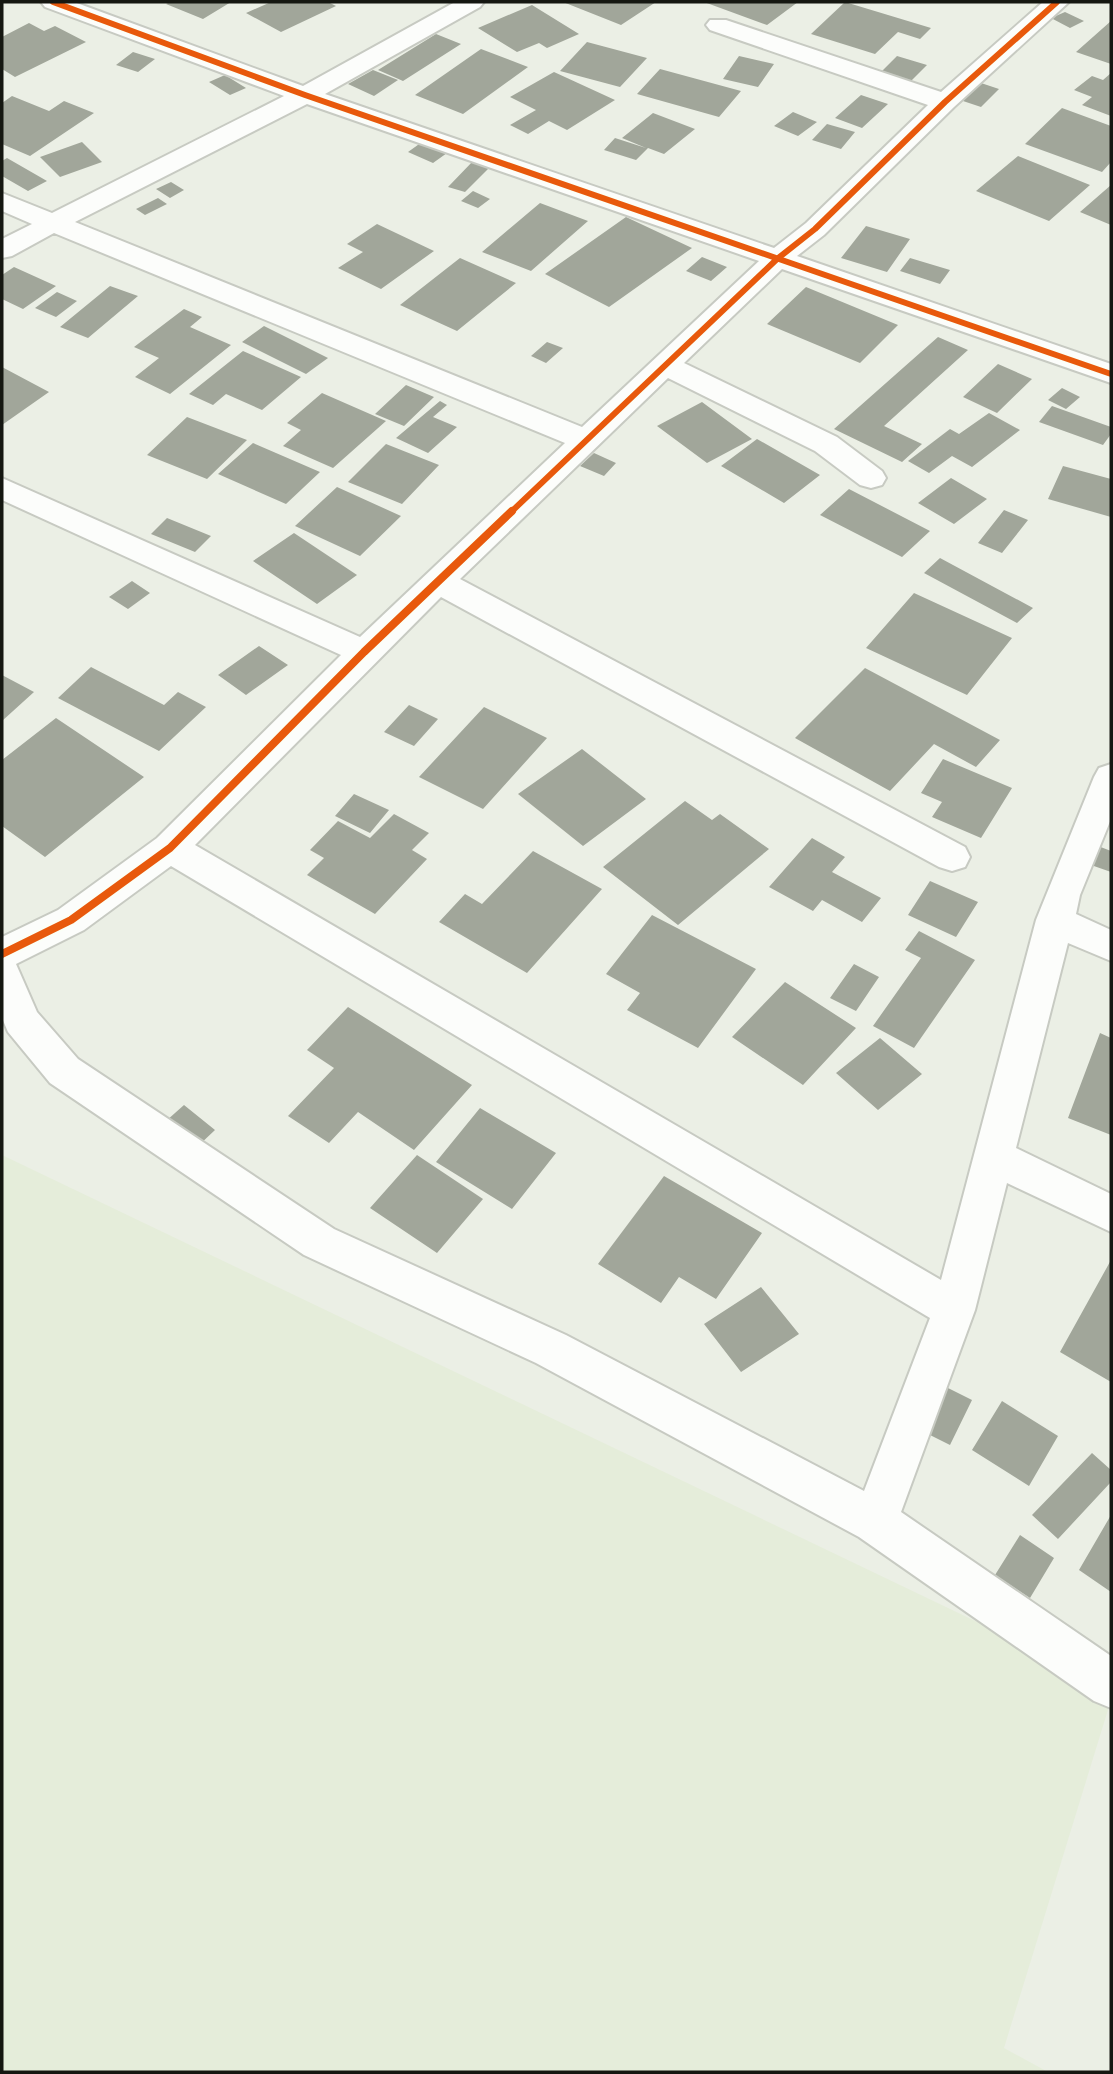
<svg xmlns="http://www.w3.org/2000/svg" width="1113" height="2074" viewBox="0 0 1113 2074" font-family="'Varela Round',sans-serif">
<rect width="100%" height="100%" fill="#ebefe5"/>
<path fill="#e5edda" d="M2,1155L1111,1686V1700L1004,2048L1048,2072H2Z"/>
<path fill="#a1a69a" d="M170,2H231L203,19L166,4Z
M271,2H328L336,6L281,32L246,13Z
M563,2H656L621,25Z
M704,2H798L767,25Z
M845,2L931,28L920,39L898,32L875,54L811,34Z
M532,5L579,34L547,48L539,43L517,52L478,28Z
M1065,12L1084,21L1070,28L1051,18Z
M1111,21V64L1076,52Z
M29,23L44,31L55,26L86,42L15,77L2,69V37Z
M436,34L461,44L403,81L378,70Z
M587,42L647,58L620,87L560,71Z
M481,49L528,67L463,114L415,95Z
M133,52L155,59L138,72L116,65Z
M739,56L774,64L758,87L723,79Z
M897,56L927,65L911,81L882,71Z
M660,69L741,91L719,117L637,94Z
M373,70L398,80L374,96L348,84Z
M554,72L615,100L567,130L549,121L528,134L510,125L536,110L510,97Z
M1111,73V116L1082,105L1092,97L1074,90L1092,76L1103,80Z
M225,75L246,88L230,95L209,82Z
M981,83L999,89L981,107L963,101Z
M861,95L888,104L862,128L835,118Z
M12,96L49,111L64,101L94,113L30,156L2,144V103Z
M1062,108L1111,126V162L1102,172L1025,144Z
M793,112L817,122L798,136L774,126Z
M653,113L695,129L664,154L648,148L636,160L604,150L615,138L646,148L622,138Z
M827,124L855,132L841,149L812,140Z
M82,142L102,162L60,177L40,157Z
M422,142L447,153L433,163L408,152Z
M1018,156L1090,185L1049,221L976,191Z
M7,158L47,181L28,191L2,176V161Z
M474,160L491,166L465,192L448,187Z
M171,182L184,190L170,198L156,189Z
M1111,185V225L1080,212Z
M473,191L490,199L478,208L461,201Z
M158,198L167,204L145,215L136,209Z
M540,203L588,221L531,271L482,252Z
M626,217L692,248L609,307L545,274Z
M377,224L434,251L381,289L338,268L363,252L347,244Z
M866,226L910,239L887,272L841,258Z
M702,257L727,267L711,281L686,271Z
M460,258L516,283L457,331L400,305Z
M910,258L950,270L940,284L900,271Z
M14,267L56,286L23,309L2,299V275Z
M110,286L138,296L88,338L60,327Z
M806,287L898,325L860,363L767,324Z
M57,292L77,301L56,317L35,308Z
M184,309L202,317L190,327L231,345L170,394L135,377L159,358L134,347Z
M264,326L328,358L306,374L242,342Z
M938,337L968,350L884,426L922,444L902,462L834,429Z
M547,342L563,348L546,363L531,356Z
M243,351L301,377L262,410L226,394L213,405L189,394Z
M998,364L1032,379L997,413L963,397Z
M2,367L49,392L2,425Z
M406,385L434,397L404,426L375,414Z
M1062,388L1080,397L1066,409L1048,400Z
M322,393L386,421L333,468L283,446L301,430L287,423Z
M440,401L447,405L433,417L457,427L428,453L396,438Z
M702,402L752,439L707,463L657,426Z
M1052,406L1111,427V434L1103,445L1039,422Z
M989,413L1020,430L972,467L952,456L929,473L908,461L950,429L959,434Z
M187,417L247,440L207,479L147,455Z
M757,439L820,475L784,503L721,466Z
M253,443L320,472L286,504L218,474Z
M386,444L439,465L402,504L348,482Z
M594,453L616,463L604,476L580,466Z
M1063,466L1111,479V517L1048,499Z
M951,478L987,499L954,524L918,503Z
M337,487L401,516L360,556L295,526Z
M849,489L930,531L902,557L820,515Z
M1004,510L1028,520L1002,553L978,543Z
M167,518L211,536L195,552L151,534Z
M294,533L357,575L317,604L253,561Z
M940,558L1033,608L1017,623L924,573Z
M132,581L150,593L128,609L109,597Z
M914,593L1012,638L967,695L866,648Z
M259,646L288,665L246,695L218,675Z
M91,667L164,705L178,692L206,707L159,751L58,698Z
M865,668L1000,740L976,767L934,744L890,791L795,738Z
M2,675L34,692L2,721Z
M409,705L438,719L414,746L384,732Z
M484,707L547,738L483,809L419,777Z
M56,718L144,777L45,857L2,826V760Z
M582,749L646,799L583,846L518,794Z
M943,759L1012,788L981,838L932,817L942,802L921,793Z
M354,794L389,810L370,833L335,816Z
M685,801L712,820L720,814L769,849L678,925L603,867Z
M394,814L429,833L412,850L427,859L375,914L307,875L324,858L310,850L338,821L370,838Z
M812,838L845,857L832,872L881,898L862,922L822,900L813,911L769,887Z
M1098,846L1111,851V872L1091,865Z
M533,851L602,889L527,973L439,922L465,894L482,904Z
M930,881L978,902L956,937L908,915Z
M652,915L756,969L698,1048L627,1010L640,993L606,974Z
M919,931L975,960L914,1048L873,1026L921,958L905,950Z
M854,964L879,977L856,1011L830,998Z
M785,982L856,1028L803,1085L732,1037Z
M348,1007L472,1085L414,1150L358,1112L329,1143L288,1116L334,1068L307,1050Z
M1100,1033L1111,1038V1135L1068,1118Z
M880,1038L922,1074L878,1110L836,1073Z
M184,1105L215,1130L197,1147L166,1121Z
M480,1108L556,1153L512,1209L436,1162Z
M417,1155L483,1199L437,1253L370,1208Z
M664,1176L762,1233L716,1299L679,1277L661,1303L598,1264Z
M1111,1260V1382L1060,1352Z
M761,1287L799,1334L741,1372L704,1324Z
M934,1381L972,1400L950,1445L912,1426Z
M1002,1401L1058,1436L1029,1486L972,1450Z
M1092,1453L1111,1470V1482L1058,1539L1032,1515Z
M1111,1515V1592L1079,1570Z
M1020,1535L1054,1558L1030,1598L995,1575Z"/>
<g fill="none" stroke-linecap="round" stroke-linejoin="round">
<g stroke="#c7cac2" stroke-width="4">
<path id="minor" d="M41,2H74L303,86L455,2H484L480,7L325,94L774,248L806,223L928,105L710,30L706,25L710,20H726L941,92L1043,2H1069L954,107L824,235L797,256L1111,364V383L782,269L684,363L837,437L882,471L886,478L882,485L871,488L860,485L815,451L668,378L460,579L965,847L970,857L965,867L952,871L939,867L441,597L195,845L941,1280L1036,920L1094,777L1099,768L1111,764V819L1080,895L1076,914L1111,930V961L1068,943L1016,1148L1111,1194V1232L1007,1183L975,1310L901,1512L1111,1656V1708L1094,1701L859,1537L536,1363L304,1255L50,1083L8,1032L2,1018V937L58,910L157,838L341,655L2,500V478L360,637L565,443L54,233L12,256L2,258V239L32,224L2,211V193L52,213L284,96L45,7ZM307,104L759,261L582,427L75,222ZM171,866L930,1318L864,1491L566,1335L334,1229L78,1059L37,1012L16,964L84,930Z"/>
</g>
<use href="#minor" fill="#fcfdfb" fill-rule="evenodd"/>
<g stroke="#fbfff7" stroke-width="9">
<path id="cycleway-far1" d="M53,2L305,95L1111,374
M510,513L777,259L815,229L945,102L1057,2"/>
</g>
<g stroke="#fbfff7" stroke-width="12">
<path id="cycleway" d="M2,954L71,920L170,848L364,652L512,511"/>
</g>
<use href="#cycleway-far1" stroke="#e8590c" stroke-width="6"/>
<use href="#cycleway" stroke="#e8590c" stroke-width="8"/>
</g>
<rect width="1113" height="2074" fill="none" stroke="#151711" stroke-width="7"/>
</svg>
